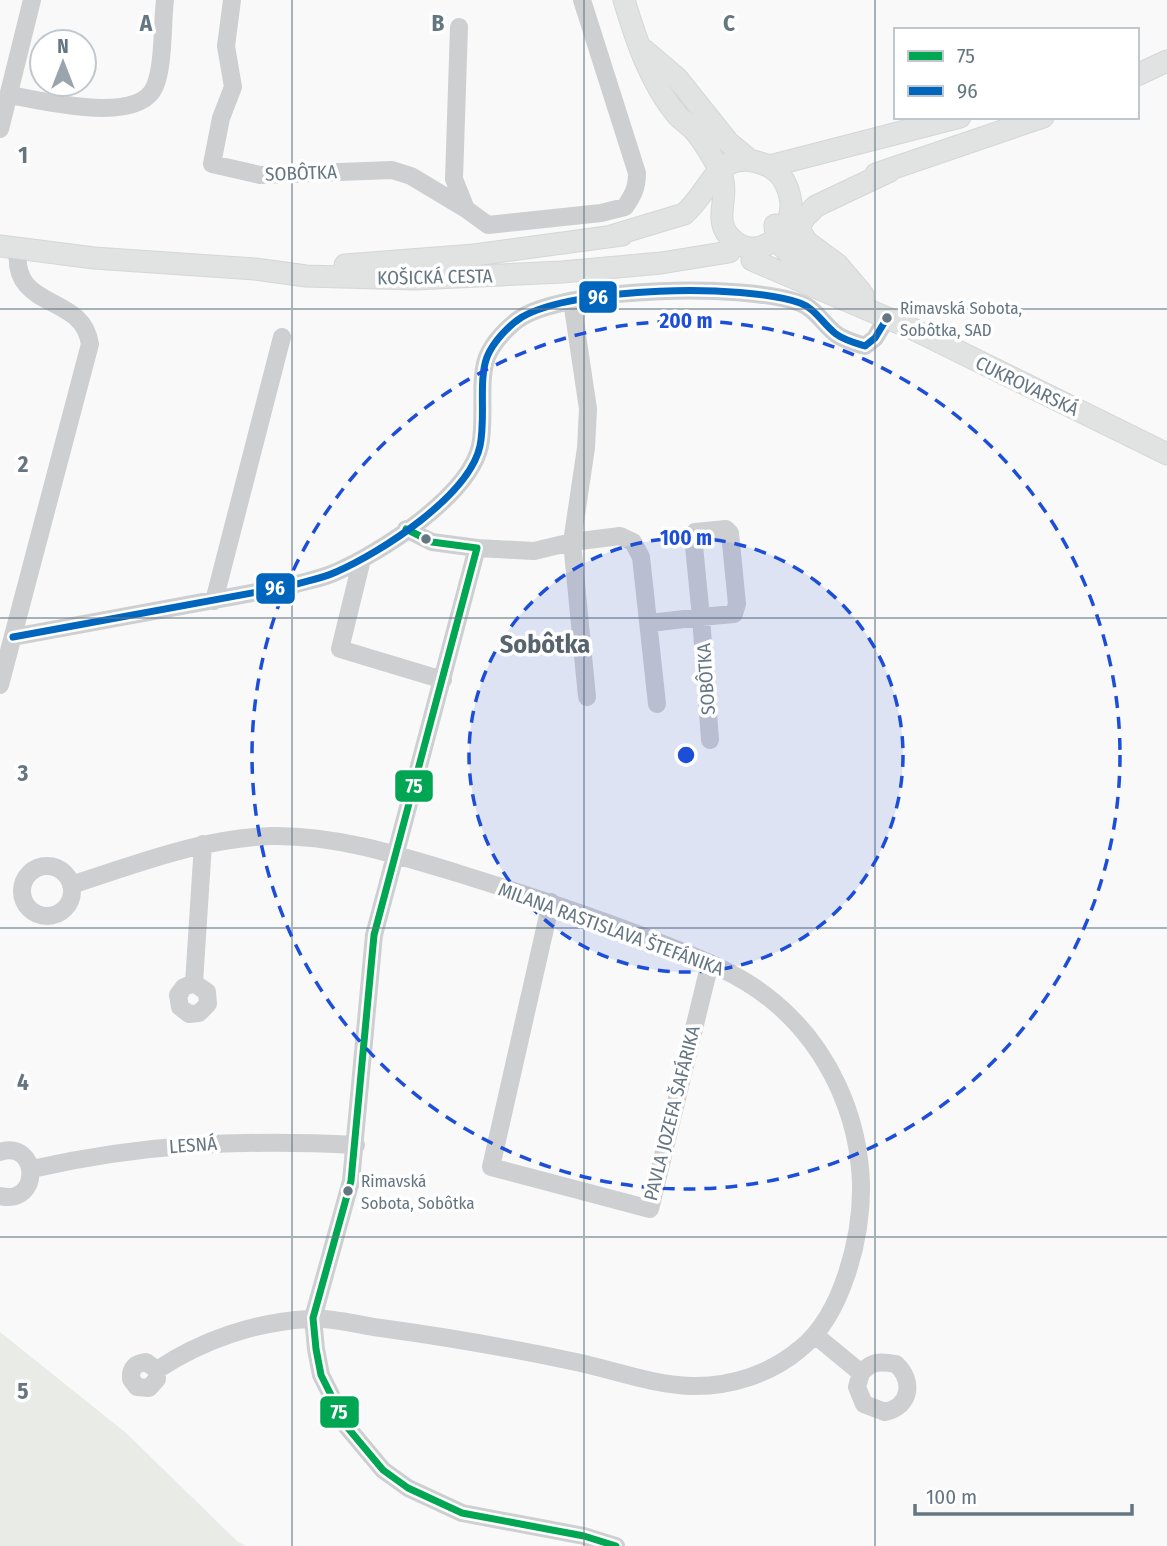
<svg xmlns="http://www.w3.org/2000/svg" width="1167" height="1546" viewBox="0 0 1167 1546" font-family="'Fira Sans Condensed',sans-serif">
<rect width="100%" height="100%" fill="#f9f9f9"/>
<path fill="#e8ebe6" d="M0,1332L126,1433L238,1542L246,1546H0Z"/>
<g fill="none" stroke-linecap="round" stroke-linejoin="round">
<g stroke="#d5d6d7" stroke-width="23">
<path id="major" d="M644,50L677,78L728,142L751,161
M1137,75L1167,61
M770,166L960,117
M876,174L1043,117
M775,225C773,259 838,284 863,295
M799,230L807,242L837,264L861,292
M611,236L684,214C711,192 717,145 766,165C780,171 787,183 790,197C798,232 755,268 728,235C713,216 732,195 719,169C712,156 703,140 693,129C688,124 682,120 677,115C650,82 636,40 624,0
M790,243L805,217L816,206L890,171
M0,246L94,258L255,269L306,276L415,279L562,272L661,263L729,252
M752,260L913,329L1167,454
M345,265L474,255L622,235"/>
</g>
<path stroke="#cecfd0" stroke-width="18" d="M232,0L226,46L233,87L221,118L212,164L260,175L392,170L411,176L466,209L454,179L459,27
M9,95C42,100 139,126 155,86C164,64 162,24 165,0
M0,129L32,0
M466,209L488,225L601,213L625,207C633,195 637,188 637,173L582,0
M406,529L432,542L477,548L374,935L351,1181L313,1318L316,1349L321,1375L347,1427L383,1470L408,1488L462,1513L584,1536L616,1546
M477,548L534,551L572,542L586,448L588,409L572,301
M362,559L340,649L443,680
M214,601L282,337
M650,623L701,617L693,536L695,532L726,529L730,533L737,604L734,614L701,617L710,740
M13,637L290,586C305,581 321,579 336,572C380,553 469,496 480,446C486,418 478,381 487,357C493,342 509,325 522,317C573,287 744,283 800,303C815,308 823,324 836,334C844,340 855,343 865,346L875,338L887,318
M0,685L90,344C82,292 11,312 18,249
M587,697L572,542L620,536L633,542L641,557L657,704
M22 891a25 25 0 1 1 50 0a25 25 0 1 1-50 0Z
M71,885C137,864 202,838 272,836C336,835 398,855 457,873C518,892 578,911 637,934C685,953 735,969 774,1002C828,1047 859,1115 861,1184C862,1236 843,1315 800,1349C770,1374 731,1387 691,1386C653,1385 614,1370 576,1362C511,1348 446,1337 381,1328C358,1325 332,1317 309,1319C255,1322 202,1340 157,1370L146,1362C136,1363 130,1368 131,1379L137,1387L149,1388L157,1379V1370
M551,902L491,1167L650,1209L710,963
M194,983L207,992L208,1004L199,1013L189,1014L180,1007L178,995L184,987L194,983L203,844
M0,1152C39,1139 42,1206 0,1196
M32,1169C141,1144 243,1139 356,1145
M815,1335L861,1373L857,1387L864,1404L885,1412C911,1406 914,1381 896,1364C880,1361 872,1361 861,1373"/>
<use href="#major" stroke="#e1e2e2" stroke-width="21"/>
<g stroke="#fff" stroke-width="12">
<path id="bus-1" d="M406,529L432,542L477,548L374,935L351,1181L313,1318L316,1349L321,1375L347,1427L383,1470L408,1488L462,1513L584,1536L616,1546"/>
</g>
<g stroke="#fff" stroke-width="12">
<path id="bus-2" d="M13,637L290,586C305,581 321,579 336,572C380,553 469,496 480,446C486,418 478,381 487,357C493,342 509,325 522,317C573,287 744,283 800,303C815,308 823,324 836,334C844,340 855,343 865,346L875,338L887,318"/>
</g>
<use href="#bus-1" stroke="#00a651" stroke-width="7"/>
<use href="#bus-2" stroke="#0065bd" stroke-width="7"/>
</g>
<path fill="none" stroke="#657683" stroke-width="2" stroke-opacity="0.55" d="M292,0V1546M584,0V1546M875,0V1546M0,309H1167M0,618H1167M0,928H1167M0,1237H1167"/>
<circle cx="686" cy="755" r="217" fill="#1d4ed8" fill-opacity=".12"/>
<g fill="none" stroke="#1d4ed8" stroke-width="3.5" stroke-dasharray="12 9">
<circle cx="686" cy="755" r="217"/>
<circle cx="686" cy="755" r="434"/>
</g>
<g fill="#657683" stroke="#fff" stroke-width="2.5">
<circle cx="887" cy="318" r="6"/>
<circle cx="426" cy="539" r="6"/>
<circle cx="348" cy="1191" r="6"/>
</g>
<g text-anchor="middle" dominant-baseline="central" stroke-width="7" stroke-linejoin="round" paint-order="stroke">
<g font-size="17" fill="#657683" stroke="#fff" text-anchor="start">
<text x="900" y="308">Rimavská Sobota,<tspan x="900" dy="22">Sobôtka, SAD</tspan></text>
<text x="361" y="1181">Rimavská<tspan x="361" dy="22">Sobota, Sobôtka</tspan></text>
</g>
<g font-size="19" fill="#657683" stroke="#fff">
<text transform="translate(301 173) rotate(-2)">SOBÔTKA</text>
<text transform="translate(435 277) rotate(-1)">KOŠICKÁ CESTA</text>
<text transform="translate(1027 386) rotate(26)">CUKROVARSKÁ</text>
<text transform="translate(706 679) rotate(-94)">SOBÔTKA</text>
<text transform="translate(611 929) rotate(20)">MILANA RASTISLAVA ŠTEFÁNIKA</text>
<text transform="translate(672 1113) rotate(-76)">PAVLA JOZEFA ŠAFÁRIKA</text>
<text transform="translate(193 1145) rotate(-4)">LESNÁ</text>
</g>
<g font-size="26" font-weight="bold" fill="#57646e" stroke="#fff">
<text x="545" y="644">Sobôtka</text>
</g>
</g>
<g font-size="23" text-anchor="middle" font-weight="bold" fill="#657683" stroke="#fff" stroke-width="7" stroke-linejoin="round" paint-order="stroke">
<text x="146" y="31">A</text>
<text x="438" y="31">B</text>
<text x="729" y="31">C</text>
<text x="23" y="163">1</text>
<text x="23" y="472">2</text>
<text x="23" y="781">3</text>
<text x="23" y="1090">4</text>
<text x="23" y="1399">5</text>
</g>
<circle cx="686" cy="755" r="10" fill="#1d4ed8" stroke="#fff" stroke-width="3.5"/>
<g font-size="21" text-anchor="middle" font-weight="bold" fill="#1d4ed8" stroke="#fff" stroke-width="7" stroke-linejoin="round" paint-order="stroke">
<text x="686" y="328">200 m</text>
<text x="686" y="545">100 m</text>
</g>
<g stroke="#fff" stroke-width="2.5">
<rect x="578" y="280" width="40" height="34" rx="7" fill="#0065bd"/>
<rect x="255" y="572" width="41" height="33" rx="7" fill="#0065bd"/>
<rect x="394" y="769" width="40" height="34" rx="7" fill="#00a651"/>
<rect x="319" y="1395" width="41" height="34" rx="7" fill="#00a651"/>
</g>
<g font-size="19" text-anchor="middle" font-weight="bold" fill="#fff">
<text x="598" y="304">96</text>
<text x="275" y="595">96</text>
<text x="414" y="793">75</text>
<text x="339" y="1419">75</text>
</g>
<rect x="894" y="28" width="245" height="91" fill="#ffffff" stroke="#c1c8cd" stroke-width="2"/>
<rect x="908" y="51" width="35" height="10" fill="#00a651" stroke="#c1c8cd" stroke-width="2"/>
<text x="957" y="63" font-size="21" fill="#657683">75</text>
<rect x="908" y="86" width="35" height="10" fill="#0065bd" stroke="#c1c8cd" stroke-width="2"/>
<text x="957" y="98" font-size="21" fill="#657683">96</text>
<g transform="translate(63 63)"><circle r="33" fill="#ffffff" stroke="#c1c8cd" stroke-width="2"/>
<path d="M0-5L12 26L0 18L-12 26Z" fill="#99a4ac"/>
<text y="-10" font-size="19" font-weight="bold" text-anchor="middle" fill="#657683">N</text>
</g>
<path d="M915 1504v10h217v-10" fill="none" stroke="#657683" stroke-width="3.5"/>
<text x="926" y="1504" font-size="21" fill="#657683" stroke="#ffffff" stroke-width="5" paint-order="stroke">100 m</text>
</svg>
